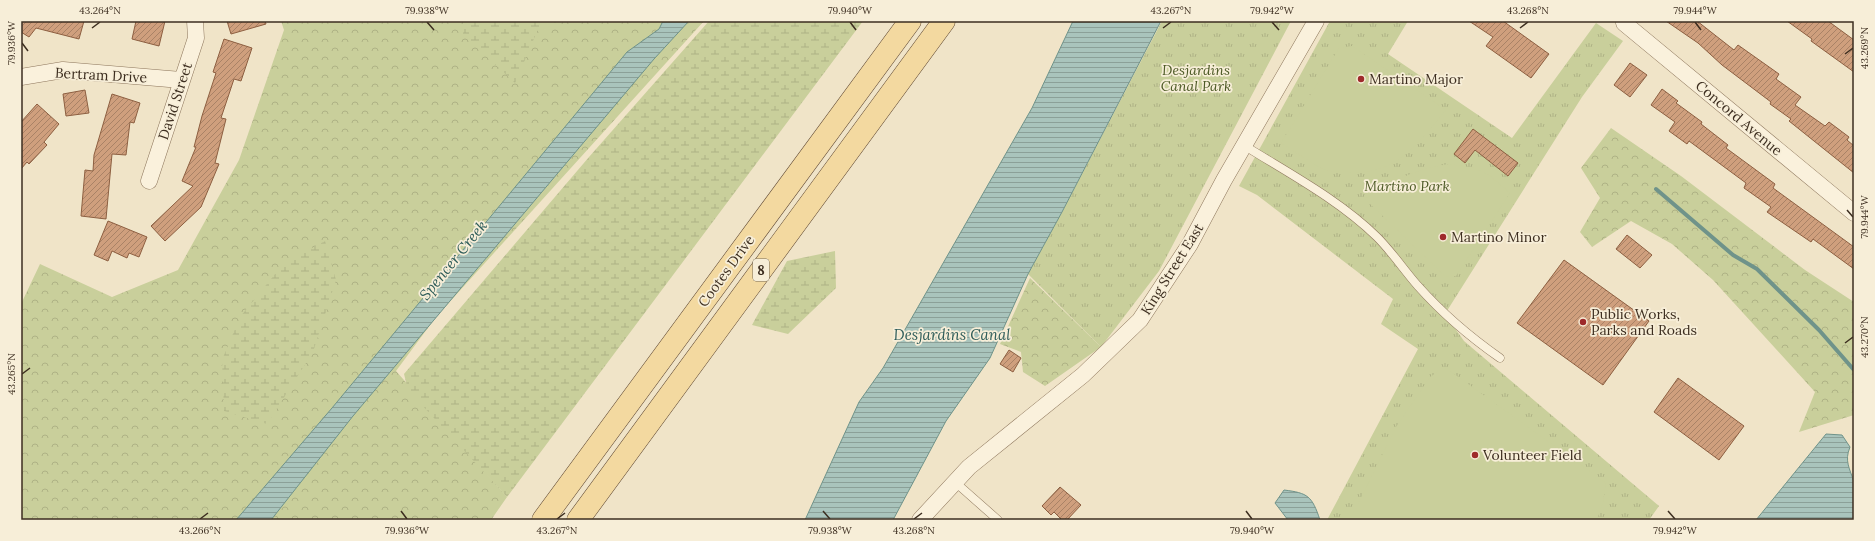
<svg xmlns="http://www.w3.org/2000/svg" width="1875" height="541" viewBox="0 0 1875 541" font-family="Lora,serif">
<defs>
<pattern id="grass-tufts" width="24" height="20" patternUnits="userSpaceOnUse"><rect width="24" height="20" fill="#c9cf9b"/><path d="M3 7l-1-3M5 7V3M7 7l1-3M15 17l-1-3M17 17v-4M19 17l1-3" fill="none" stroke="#aeb285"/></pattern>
<pattern id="forest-crowns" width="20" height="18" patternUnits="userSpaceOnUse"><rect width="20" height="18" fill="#c9cf9b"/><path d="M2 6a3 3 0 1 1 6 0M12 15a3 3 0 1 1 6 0" fill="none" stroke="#aeb285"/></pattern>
<pattern id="wetland-marsh" width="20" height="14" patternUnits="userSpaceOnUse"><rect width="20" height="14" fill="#c9cf9b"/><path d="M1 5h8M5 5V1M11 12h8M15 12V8" fill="none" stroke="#aeb285"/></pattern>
<pattern id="water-rules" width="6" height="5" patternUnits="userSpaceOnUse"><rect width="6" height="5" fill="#a9c4bc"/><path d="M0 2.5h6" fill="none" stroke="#8ba098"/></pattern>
<pattern id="building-hatch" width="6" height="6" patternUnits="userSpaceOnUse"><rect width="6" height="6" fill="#cf9f7d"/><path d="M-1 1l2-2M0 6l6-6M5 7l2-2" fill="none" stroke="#a98266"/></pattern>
</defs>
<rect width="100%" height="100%" fill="#f0e4c8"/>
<path fill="url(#grass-tufts)" d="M1162,21H1291L1159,271L1101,347L1028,274L1062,212Z
M1330,21H1408L1388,54L1512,138L1596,23L1623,41L1582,97L1445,314L1464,341L1659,506L1649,520H1327L1418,349L1381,324L1393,299L1257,195L1239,186Z"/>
<path fill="url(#forest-crowns)" d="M281,21H704L436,317L396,371L507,497L491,520H21V304L40,264L112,297L178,270L239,160L284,30Z
M1611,128L1681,176L1805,270L1854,302V415L1799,432L1815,392L1713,280L1672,244L1631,221L1592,247L1580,232L1600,198L1581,168Z
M1030,278L1101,347L1045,386L1023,372L1021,352L1000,344Z"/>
<path fill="url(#wetland-marsh)" d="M464,21H562L539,27L515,83L463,34Z
M709,21H863L507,497L408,390L404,374L589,157Z
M325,241L336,280L313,352L267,424L224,411L222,360L240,317L284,263Z
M835,251L836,288L788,334L752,325L787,261Z"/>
<path fill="#c9cf9b" d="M1352,46L1446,110C1418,143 1397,176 1347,172C1340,172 1330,172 1323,169C1309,162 1295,151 1281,143L1339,48Z
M1449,164L1474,168L1489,175L1510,193L1456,276L1446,277L1365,199C1393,180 1415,169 1449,164Z
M1439,371H1450L1606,483L1603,502L1597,520H1350L1396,427L1430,377Z"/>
<path fill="url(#water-rules)" stroke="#6f938a" d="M663,21H689L654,59L353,416L271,520H236L332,408L627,52L659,29Z
M1073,21H1161L1062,212L1028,274L990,358L946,421L893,520H805L859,402L883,368L1032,108Z
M1826,434L1842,435L1850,447C1844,461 1850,469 1854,482C1857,491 1854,510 1854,520H1756Z
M1284,490C1308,493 1312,496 1320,520H1288L1275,503Z"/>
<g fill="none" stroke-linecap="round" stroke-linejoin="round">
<path stroke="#6f938a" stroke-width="4" d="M1656,189L1733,255L1757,269L1819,330L1854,370"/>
</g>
<path fill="url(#building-hatch)" stroke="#8d5f41" d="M21,21H84L79,39L36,28L29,37L21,32Z
M136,21H165L159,46L132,39Z
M227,21H265L266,24L231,34Z
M1469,21H1503L1549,54L1531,78L1486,46L1493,37Z
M1666,21H1697L1734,50L1738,45L1779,74L1776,79L1801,97L1795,105L1825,126L1829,122L1849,137L1847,140L1854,146V173L1789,121L1791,119L1770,104L1771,102L1722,65L1698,43Z
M1787,21H1828L1854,40V72L1811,41L1812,39Z
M224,39L252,48L241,81L234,79L221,118L226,119L215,163L219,164L201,207L165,241L151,226L193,186L182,181L196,147H194L202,116L216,73L213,72Z
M1630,63L1647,75L1630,97L1614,85Z
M1662,89L1678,101L1676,103L1702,122L1701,124L1728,145L1726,148L1775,184L1773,188L1854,247V269L1813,239L1811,242L1767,212L1771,207L1744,188L1746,183L1689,141L1687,144L1669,131L1675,122L1651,105Z
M85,90L89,113L66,116L63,94Z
M112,94L140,103L134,123L130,122L126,155L112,154L106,219L81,216L85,170L93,171L94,155Z
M37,104L59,124L44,142L47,145L29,164L27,162L21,169V122Z
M1473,129L1518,163L1508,176L1475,150L1465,163L1454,154Z
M108,221L147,237L139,257L129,253L127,258L112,251L108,261L94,255Z
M1627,235L1652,255L1640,268L1616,249Z
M1564,260L1649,321L1603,385L1517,323Z
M1009,350L1021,358L1013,372L1000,364Z
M1678,378L1744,426L1719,460L1654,412Z
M1060,487L1081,505L1067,520H1062L1054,512L1051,515L1042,506Z"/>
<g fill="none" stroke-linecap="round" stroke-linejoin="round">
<g stroke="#8d765c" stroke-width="9">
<path id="service" d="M1245,146C1290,174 1339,200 1377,237C1392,252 1404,270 1418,286C1442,313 1470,337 1500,358
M955,482L998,520"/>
</g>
<g stroke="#8d765c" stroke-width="17">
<path id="minor" d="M1624,23L1854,213
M21,77L63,70L181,80
M149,181L196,38L195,21
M920,520L969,467L1083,375L1140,320L1190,244L1224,180L1316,21"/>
</g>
<g stroke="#5b4430" stroke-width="23">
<path id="primary" d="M543,520L910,21
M578,520L944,21"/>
</g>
<use href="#service" stroke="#faf1dc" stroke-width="8"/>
<use href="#minor" stroke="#faf1dc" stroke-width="16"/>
<use href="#primary" stroke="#f3d9a0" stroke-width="22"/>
</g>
<path fill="none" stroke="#3d2e20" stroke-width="1.5" d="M427,22L434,30M850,22L856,30M1272,22L1279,30M1695,22L1701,30M92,28L100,22M1163,28L1171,22M1520,28L1528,22M22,43L28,51M1845,54L1853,48M1847,210L1853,217M1845,343L1853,337M22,374L30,368M401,511L407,519M823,511L830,519M1246,511L1252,519M1668,511L1675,519M200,519L208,513M557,519L565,513M914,519L922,513"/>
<g fill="#9e2a2b" stroke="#f7eed8" stroke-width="1.5">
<circle cx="1361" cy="79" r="4"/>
<circle cx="1443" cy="237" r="4"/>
<circle cx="1583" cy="322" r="4"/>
<circle cx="1475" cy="455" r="4"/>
</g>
<g text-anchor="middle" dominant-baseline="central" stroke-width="3.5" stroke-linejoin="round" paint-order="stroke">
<rect fill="#f7eed8" stroke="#756857" stroke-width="1" x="753" y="259" width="16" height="22" rx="3"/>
<g font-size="13" font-weight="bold" fill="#3d2e20">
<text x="761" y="270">8</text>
</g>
<g font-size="14" font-style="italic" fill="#4d5a26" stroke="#f7eed8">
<text x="1196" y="70">Desjardins<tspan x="1196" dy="16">Canal Park</tspan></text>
<text x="1407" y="186">Martino Park</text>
</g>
<g font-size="14" fill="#3d2e20" stroke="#f7eed8">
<text transform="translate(101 75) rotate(3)">Bertram Drive</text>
<text transform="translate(175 101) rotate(-72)">David Street</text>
<text transform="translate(1739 118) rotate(40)">Concord Avenue</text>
<text transform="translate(1172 269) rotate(-58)">King Street East</text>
<text transform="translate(726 271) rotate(-54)">Cootes Drive</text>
</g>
<g font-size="14" fill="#3d2e20" stroke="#f7eed8" text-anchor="start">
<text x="1369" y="79">Martino Major</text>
<text x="1451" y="237">Martino Minor</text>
<text x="1591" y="314">Public Works,<tspan x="1591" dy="16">Parks and Roads</tspan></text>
<text x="1483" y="455">Volunteer Field</text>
</g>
<g font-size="15" font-style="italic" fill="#2f5d5a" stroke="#f7eed8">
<text transform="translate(453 260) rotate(-51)">Spencer Creek</text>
<text x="952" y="334">Desjardins Canal</text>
</g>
</g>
<rect width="1875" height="541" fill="none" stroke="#f7eed8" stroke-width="44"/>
<rect x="22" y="22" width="1831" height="497" fill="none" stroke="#3d2e20" stroke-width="1.5"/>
<g font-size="10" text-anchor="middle" fill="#3d2e20">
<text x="100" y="14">43.264°N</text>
<text x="427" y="14">79.938°W</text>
<text x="850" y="14">79.940°W</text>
<text x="1171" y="14">43.267°N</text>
<text x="1272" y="14">79.942°W</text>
<text x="1528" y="14">43.268°N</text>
<text x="1695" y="14">79.944°W</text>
<text transform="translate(11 43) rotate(-90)" y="4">79.936°W</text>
<text transform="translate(1864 48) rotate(-90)" y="4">43.269°N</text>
<text transform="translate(1864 217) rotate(-90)" y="4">79.944°W</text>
<text transform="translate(1864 337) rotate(-90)" y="4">43.270°N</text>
<text transform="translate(11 374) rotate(-90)" y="4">43.265°N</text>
<text x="200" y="534">43.266°N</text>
<text x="407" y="534">79.936°W</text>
<text x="557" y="534">43.267°N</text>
<text x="830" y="534">79.938°W</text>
<text x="914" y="534">43.268°N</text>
<text x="1252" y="534">79.940°W</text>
<text x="1675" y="534">79.942°W</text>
</g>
</svg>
